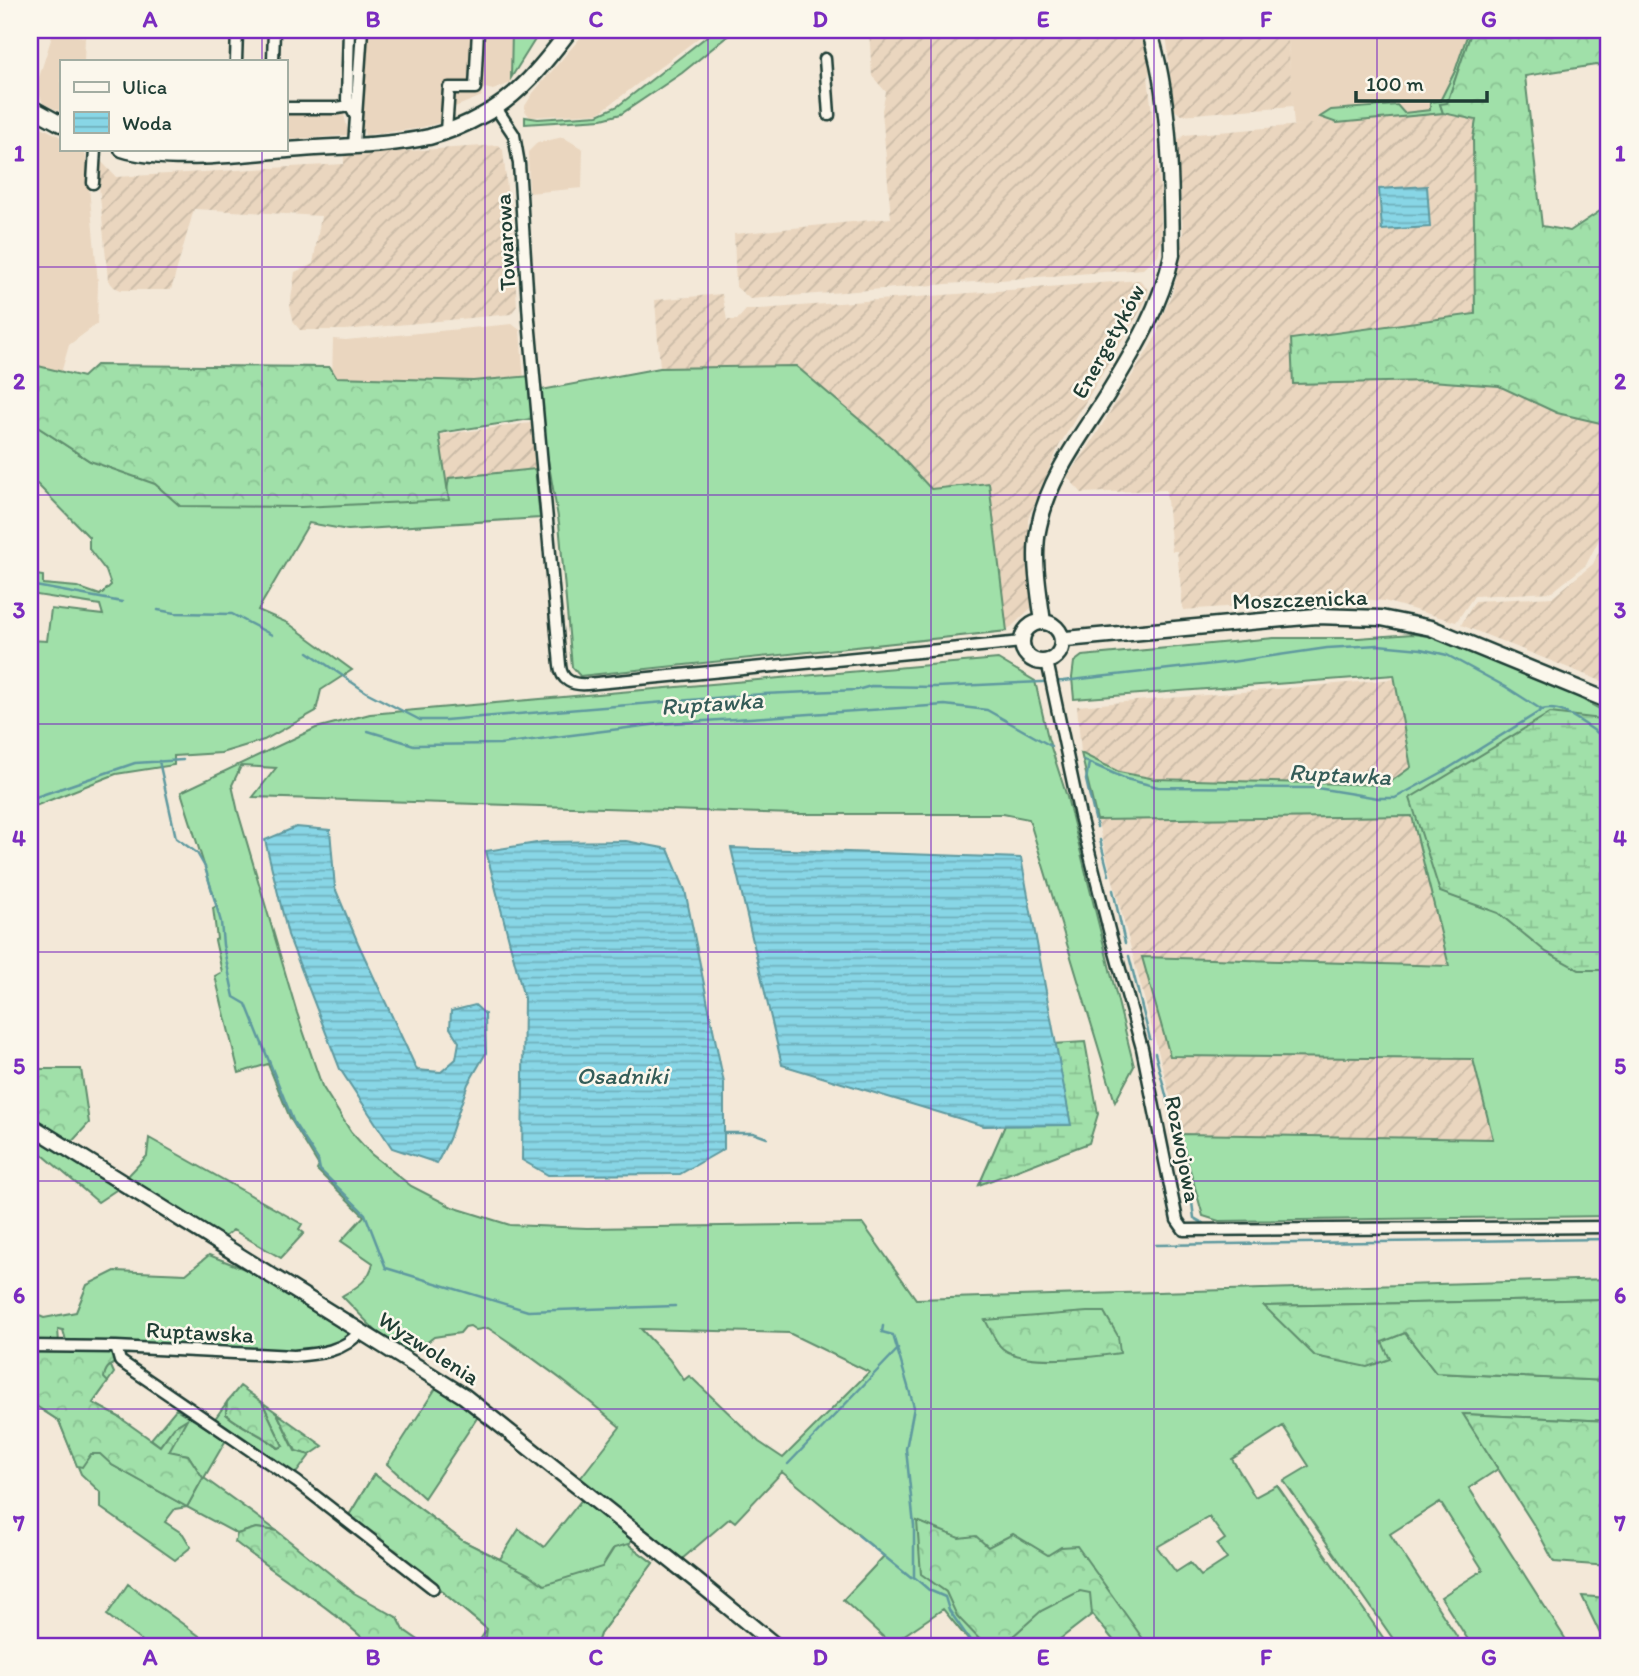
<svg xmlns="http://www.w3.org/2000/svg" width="1639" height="1676" viewBox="0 0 1639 1676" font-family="Itim,sans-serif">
<defs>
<pattern id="industrial-furrows" width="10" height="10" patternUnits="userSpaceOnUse" patternTransform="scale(1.75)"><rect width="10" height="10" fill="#ead6bf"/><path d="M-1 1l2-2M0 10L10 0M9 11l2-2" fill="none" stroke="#c8b9a5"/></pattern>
<pattern id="forest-crowns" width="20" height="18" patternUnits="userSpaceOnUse" patternTransform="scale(1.75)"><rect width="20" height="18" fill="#a0e0a9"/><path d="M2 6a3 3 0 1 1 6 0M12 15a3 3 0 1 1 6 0" fill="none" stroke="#89c192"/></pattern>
<pattern id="wetland-marsh" width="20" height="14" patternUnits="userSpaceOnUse" patternTransform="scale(1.75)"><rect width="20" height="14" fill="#a0e0a9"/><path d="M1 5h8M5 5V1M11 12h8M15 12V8" fill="none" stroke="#89c192"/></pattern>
<pattern id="park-dots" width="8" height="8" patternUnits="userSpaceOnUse" patternTransform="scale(1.75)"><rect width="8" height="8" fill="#a0e0a9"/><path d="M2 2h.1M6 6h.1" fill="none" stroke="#89c192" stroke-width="1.8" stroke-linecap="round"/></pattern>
<pattern id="water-rules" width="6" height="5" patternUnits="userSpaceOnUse" patternTransform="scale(1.75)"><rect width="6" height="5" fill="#88d6e6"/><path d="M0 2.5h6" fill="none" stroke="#6fafbb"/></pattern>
</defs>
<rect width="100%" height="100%" fill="#f3e8d8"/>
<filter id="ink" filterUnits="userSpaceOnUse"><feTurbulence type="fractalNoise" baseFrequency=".0143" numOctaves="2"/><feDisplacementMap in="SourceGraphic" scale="14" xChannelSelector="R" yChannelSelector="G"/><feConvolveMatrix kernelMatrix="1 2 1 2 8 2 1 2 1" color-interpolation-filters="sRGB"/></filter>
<g filter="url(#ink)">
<path fill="#ead6bf" d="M349,30H512L511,83L493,90L485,88L480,92L482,96L450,109H444L439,123L415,129L365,135L362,126V115L351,103Z
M587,30H709L599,113L530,117L525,111V106L533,93Z
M1287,30H1472L1447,103L1440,104L1443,113L1294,126Z
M53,33L85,37L84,61H61V112L43,103L36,87Z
M285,111L344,115L349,135L285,140Z
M30,121L61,137V149H82L86,156L98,282L97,324L69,345L61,373L30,364Z
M563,137L583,149L582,188L529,193L528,152L537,143Z
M512,324L520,330L524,382L332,380L333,339L346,340Z"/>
<path fill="url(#industrial-furrows)" d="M869,30H1139L1151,68L1148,76L1160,189L1162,241L1158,255L1143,269L750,299L736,287L734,234L891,218L882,110L886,92L872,76Z
M1166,30H1287L1293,106L1181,115L1173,109Z
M1443,113L1476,119L1473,138L1475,314L1291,339L1293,384L1431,381L1499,386L1557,413L1609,425V520L1586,565L1552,592L1474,596L1456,622L1384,601L1352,598L1183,610L1177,551H1172L1166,490L1082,493L1067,477L1088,448L1157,335L1160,321L1172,294L1177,276L1183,233L1177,142L1184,135Z
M499,145L503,150L514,255L517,306L511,314L345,330H300L294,323L290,306L295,272L313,264L321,216L194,209L171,290H121L114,287L108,280L97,164L101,161L116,177L344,164V155Z
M1140,280L1149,291L1143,306L1059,446L1028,519L1032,607L1007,631L988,483L931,489L893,448L796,366L660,368L655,300L722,294L727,320H737L746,310Z
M531,423L538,469L445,482L439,435Z
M1609,531V684L1461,625L1475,601L1553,597L1593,564Z
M1395,679L1411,767L1386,785L1155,779L1119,772L1081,753L1077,706Z
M1412,816L1450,966L1143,957L1170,1056L1473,1059L1493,1139L1180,1134L1097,820Z"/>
<path fill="#a0e0a9" stroke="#608e6e" stroke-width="2" fill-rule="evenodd" d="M512,30H541L511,78Z
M715,30H735L682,73L621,114L602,119L525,124V117L538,119L598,115L618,106Z
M1469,30H1472L1447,103L1440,104L1443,113L1337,123L1320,117L1331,110L1397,105L1404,113L1430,110V102L1440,101L1455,71Z
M796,366L893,448L931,489L989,483L1007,631L580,676L572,667L559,523L536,391L660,368Z
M30,422L90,461L446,497L449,478L535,469L540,518L348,530L309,523L258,610L288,623L352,670L321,690L316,711L264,740L221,753L174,756V765L116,774L30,808V640L47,641L51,609L103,615L100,605L30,594V574L43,576V584L77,587L100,595L111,585L106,571L89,549V537L37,484L30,483Z
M1413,634L1443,638L1554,684L1609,714V1216L1219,1221L1203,1216L1180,1134L1493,1139L1473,1059L1170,1056L1142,957L1449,966L1412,816L1097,820L1081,753L1119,772L1155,779L1386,785L1411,767L1394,675L1074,699L1072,678L1074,662L1082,656L1274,638H1358Z
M998,659L1035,681L1048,738L1067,797L1134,1066L1115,1102L1029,819L1003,814H796L253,797L276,768L241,766L232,785L238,812L297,1013L322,1086L351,1132L371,1154L411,1186L452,1207L510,1225L587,1228L863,1224L916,1299L1609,1279V1299L1265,1306L1381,1342L1405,1333L1436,1373L1609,1381V1421L1464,1414L1498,1469L1469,1488L1570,1646H1472L1441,1597L1483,1570L1440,1502L1390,1534L1463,1646H1398L1284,1481L1309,1466L1283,1426L1232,1459L1255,1497L1277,1485L1389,1646H1317L1315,1644L1311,1646H1148L1112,1599L1051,1646H973L943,1609L891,1644L843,1600L884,1556L782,1472L735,1522L730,1518L682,1559L579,1480L620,1427C578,1391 535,1358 488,1328L476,1330L470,1326L465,1327L460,1333L434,1337L421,1347L399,1355L342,1296C357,1287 369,1281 373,1263L341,1241L364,1216L317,1170L319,1166L290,1118L268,1064L239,1073L215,976L222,972L215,940L217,939L213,908L217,906L181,792L316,728L370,714ZM641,1329L789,1333L869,1372L783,1458L759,1442L692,1378L689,1376L684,1380L669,1359ZM1209,1517L1225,1539L1217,1545L1227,1559L1201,1576L1190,1563L1176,1572L1157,1547Z
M30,1132L119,1188L98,1202L30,1144Z
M149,1138L302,1224L299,1229L304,1233L281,1258L233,1230L222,1239L125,1179L147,1156Z
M209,1255L247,1270L347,1333L348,1338L343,1343L294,1353L67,1344L63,1330L58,1329L59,1343L30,1342V1312L44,1318L76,1312L87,1285L115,1271L186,1274Z
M30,1353H105L114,1373L93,1403L121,1418L112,1465L187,1507L203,1478L188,1455L169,1452L168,1435L160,1446L151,1439L176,1409L226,1440L204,1478L277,1531L256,1528L237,1534L187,1507L175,1509L165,1522L183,1534L191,1547L175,1560L101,1508V1493L81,1474L59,1421L30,1402Z
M436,1388L479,1415L424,1498L387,1464Z
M227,1402L226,1414C241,1428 262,1434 278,1448L283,1446L262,1402L277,1413L295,1451L310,1455L294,1476L214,1420Z
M374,1474L463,1541L500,1559L519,1529L544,1547L584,1497L633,1536L629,1545L653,1563L600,1634L596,1646H476L487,1629L446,1595L428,1575L348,1517Z
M128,1584L213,1646H148L107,1615Z"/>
<path fill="url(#forest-crowns)" stroke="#608e6e" stroke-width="2" d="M1472,30H1609V67L1596,65L1525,76L1542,226L1570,231L1609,205V425L1557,413L1499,386L1431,381L1293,384L1291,339L1475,314L1473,138L1476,120L1443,113L1440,104L1447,103Z
M30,364L83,377L96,365L330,367L336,377L473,381L531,376V419L439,433L449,500L301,507L180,506L155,484L90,461L30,422Z
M30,1069H81L89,1123L69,1145L30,1120Z
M1609,1299V1381L1436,1373L1405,1333L1382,1342L1390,1359L1367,1367L1315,1356L1264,1306Z
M1087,1312H1104L1118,1336L1120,1353C1093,1357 1024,1367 1002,1348C995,1342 990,1328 985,1320Z
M113,1351L117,1362C109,1365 105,1369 104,1378L108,1382L93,1403L119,1417L160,1446L174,1427L187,1419L169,1451L188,1455L203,1478L187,1507L112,1465L100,1454H91L82,1467L77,1466L59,1421L30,1402V1352Z
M240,1386L262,1402L283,1446L279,1448C262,1434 242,1428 226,1414L227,1402Z
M277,1413L323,1446L310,1455L296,1451Z
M1463,1414L1609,1421V1566L1554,1562L1537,1530Z
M374,1474L463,1541L529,1574L544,1585L602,1567L614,1548L628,1544L653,1563L600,1634L596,1646H487L485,1645L487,1629L446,1595L428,1575L348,1517Z
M917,1521L959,1538L976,1536L988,1547L1013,1534L1048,1555L1061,1547L1077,1546L1148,1646H1118L1092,1614L1090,1593L1080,1591L1041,1611L1012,1637L985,1645L957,1616L946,1592L921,1574Z
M256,1528L277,1531L354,1593L398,1618L404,1630L427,1646H371C330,1606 281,1578 235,1542L237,1534Z
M1582,1596L1609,1598V1646L1602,1638Z"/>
<path fill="url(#wetland-marsh)" stroke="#608e6e" stroke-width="2" d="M1550,713L1601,719L1609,724V970H1579L1546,952L1498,913L1440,892L1410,798Z
M1085,1042L1098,1114L1089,1143L979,1185L1006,1123L1053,1044Z"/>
<path fill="url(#park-dots)" stroke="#608e6e" stroke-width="2" d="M1609,67V201L1601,73L1606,68Z"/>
<path fill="url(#water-rules)" stroke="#5e999f" stroke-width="2" d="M1427,186L1430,227L1382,230L1379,189Z
M296,827L330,830L335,888L358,943L417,1070L441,1072L456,1059L459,1042L450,1028L451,1011L475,1005L485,1014L486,1053L468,1084L449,1139L437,1163L392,1148L340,1069L288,935L265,840Z
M626,841L668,849L685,890L724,1083V1149L680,1174L548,1175L522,1160L524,998L486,851L543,842Z
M731,848L1021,858L1071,1125L984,1126L782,1065Z"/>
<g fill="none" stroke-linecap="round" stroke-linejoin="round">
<path stroke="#5e999f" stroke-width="2.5" d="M30,585L122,602
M158,610L175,613L232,614L272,635
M308,652L366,692L420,720H445L763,694L857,690L871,686L936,687L1063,681L1231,662L1327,648L1378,645L1421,649L1447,655L1506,687L1542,710
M368,731L414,745L500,744L659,724L945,705L987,710L1051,746
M1083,760L1126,779L1158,787L1317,788L1378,798H1395L1441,773L1542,710C1566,704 1588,729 1609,740
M159,761L176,838L197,853L205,867L221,922L223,945L234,997L246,1004L294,1123L318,1160L320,1170L365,1214L386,1268L528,1311L675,1306
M1089,763L1086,780L1097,827
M30,799L135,763L183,760
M1100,840L1109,875
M1113,890L1125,943
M1129,956L1150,1039
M1155,1053L1190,1187L1194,1218L1203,1223
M724,1133H753L767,1138
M1156,1245L1609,1239
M883,1326L882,1332L893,1335L914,1407L906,1449L914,1526V1577
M788,1464L898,1349
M858,1535L911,1578L914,1577L929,1590L945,1597L949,1610L974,1646"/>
<g stroke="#1f3d34" stroke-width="15">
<path id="street" d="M349,30L347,100L356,117L354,145
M825,59L829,115
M236,61L237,30
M273,61L274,30
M285,108H337L349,106
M496,108L514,135L519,164L529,320L560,665C561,681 573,685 587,684L1022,642
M356,117L362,30
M446,131L449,88H475L478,30
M93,183L95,149
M1047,661L1080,816L1110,934L1142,1048L1177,1220L1184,1230L1609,1227
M30,1346L116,1347L293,1356C317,1354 345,1352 360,1331
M116,1347L120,1361L297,1482L433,1588"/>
</g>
<g stroke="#1f3d34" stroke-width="19">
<path id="secondary" d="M30,107L61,124
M122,149C173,165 248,152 302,149C344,146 388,146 429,137C448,132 467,124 483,115C519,97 546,61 570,30
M1043,622C1039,592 1032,556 1039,526C1049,476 1081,437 1107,395C1134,351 1161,306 1172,255C1171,186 1171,96 1149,30
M1022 642a20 20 0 1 1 40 0a20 20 0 1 1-40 0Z
M1062,642L1066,639L1316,616L1381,618L1431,628L1609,701
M30,1125L464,1396L693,1578L776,1646"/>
</g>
<use href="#street" stroke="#fbf7ec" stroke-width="10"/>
<use href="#secondary" stroke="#fbf7ec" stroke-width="14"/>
</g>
</g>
<path fill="none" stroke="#7b2cbf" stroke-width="2" stroke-opacity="0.55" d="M262,30V61M485,30V1646M708,30V1646M931,30V1646M1154,30V1646M1377,30V1646M262,149V1646M30,267H1609M30,495H1609M30,724H1609M30,952H1609M30,1181H1609M30,1409H1609"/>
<g text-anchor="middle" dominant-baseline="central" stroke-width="5" stroke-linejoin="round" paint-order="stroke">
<g font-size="23" fill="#1f3d34" stroke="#fbf7ec">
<text transform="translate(505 242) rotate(-93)">Towarowa</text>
<text transform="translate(1108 341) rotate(-61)">Energetyków</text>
<text transform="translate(1300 599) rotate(-2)">Moszczenicka</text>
<text transform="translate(1183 1149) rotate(79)">Rozwojowa</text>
<text transform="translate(200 1332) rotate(3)">Ruptawska</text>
<text transform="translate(429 1348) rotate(33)">Wyzwolenia</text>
</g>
<g font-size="24" font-style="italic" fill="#345c58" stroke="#fbf7ec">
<text transform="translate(712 703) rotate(-4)">Ruptawka</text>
<text transform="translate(1340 774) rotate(3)">Ruptawka</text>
<text x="622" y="1075">Osadniki</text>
</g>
</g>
<rect width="1639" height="1676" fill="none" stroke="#fbf7ec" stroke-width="77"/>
<rect x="60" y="60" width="228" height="91" fill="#fbf7ec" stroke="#a3ada2" stroke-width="2"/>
<rect x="74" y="82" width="35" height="10" fill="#fbf7ec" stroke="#a3ada2" stroke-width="2"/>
<text x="122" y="94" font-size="21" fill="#1f3d34">Ulica</text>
<rect x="74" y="112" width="35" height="21" fill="url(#water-rules)" stroke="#a3ada2" stroke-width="2"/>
<text x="122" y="130" font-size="21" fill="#1f3d34">Woda</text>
<path d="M1356 91v10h131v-10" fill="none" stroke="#1f3d34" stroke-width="3.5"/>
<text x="1366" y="91" font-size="21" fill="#1f3d34" stroke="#fbf7ec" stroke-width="5" paint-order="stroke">100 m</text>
<rect x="38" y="38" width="1562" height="1600" fill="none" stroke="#7b2cbf" stroke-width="2.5"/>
<g font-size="23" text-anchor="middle" font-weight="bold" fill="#7b2cbf">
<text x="150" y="27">A</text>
<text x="373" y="27">B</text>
<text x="596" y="27">C</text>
<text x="820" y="27">D</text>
<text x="1043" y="27">E</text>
<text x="1266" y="27">F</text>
<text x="1489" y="27">G</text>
<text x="19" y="161">1</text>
<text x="1620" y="161">1</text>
<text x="19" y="389">2</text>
<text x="1620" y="389">2</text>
<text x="19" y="618">3</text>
<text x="1620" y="618">3</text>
<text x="19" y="846">4</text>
<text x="1620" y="846">4</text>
<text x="19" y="1074">5</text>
<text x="1620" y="1074">5</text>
<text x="19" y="1303">6</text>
<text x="1620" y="1303">6</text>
<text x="19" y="1531">7</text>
<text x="1620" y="1531">7</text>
<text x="150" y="1665">A</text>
<text x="373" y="1665">B</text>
<text x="596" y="1665">C</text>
<text x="820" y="1665">D</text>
<text x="1043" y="1665">E</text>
<text x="1266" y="1665">F</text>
<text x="1489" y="1665">G</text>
</g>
</svg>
